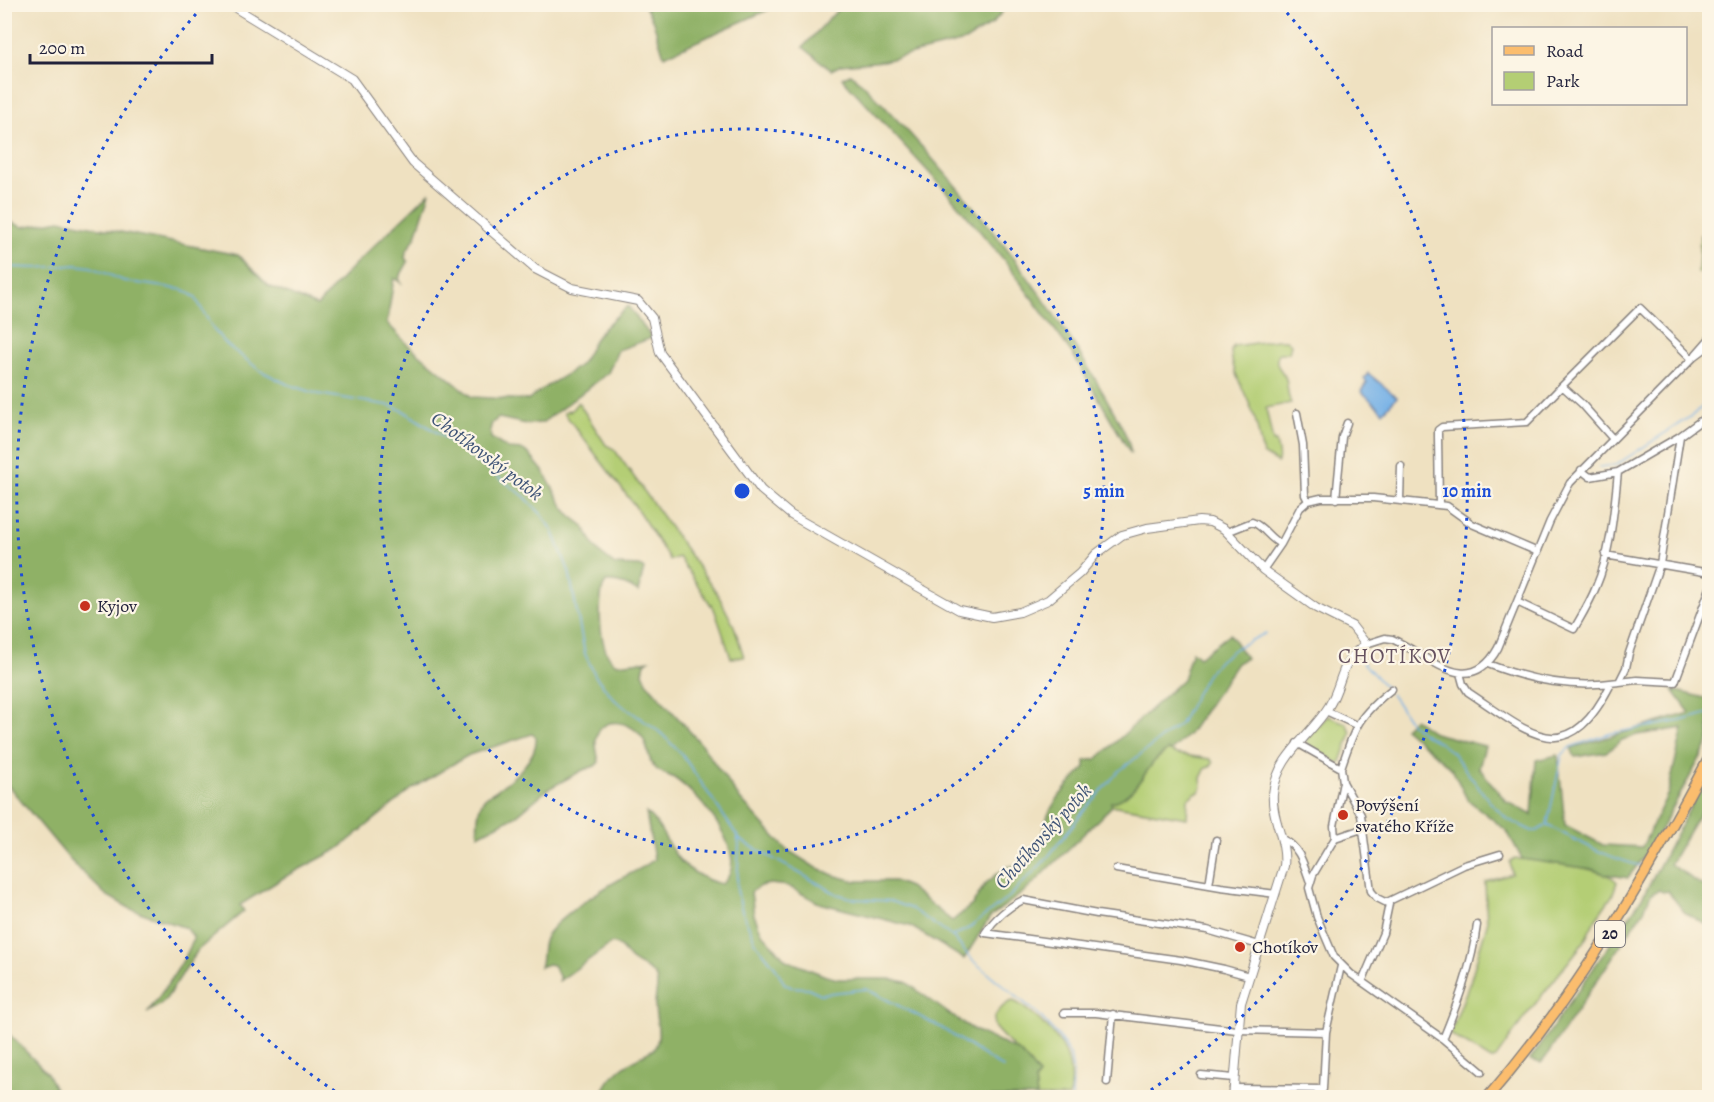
<svg xmlns="http://www.w3.org/2000/svg" width="1714" height="1102" viewBox="0 0 1714 1102" font-family="Alegreya,serif">
<rect width="100%" height="100%" fill="#fcf5e5"/>
<filter id="ink" filterUnits="userSpaceOnUse"><feTurbulence type="fractalNoise" baseFrequency=".0167" numOctaves="2"/><feDisplacementMap in="SourceGraphic" scale="12" xChannelSelector="R" yChannelSelector="G"/><feConvolveMatrix kernelMatrix="1 2 1 2 8 2 1 2 1" color-interpolation-filters="sRGB"/></filter>
<filter id="wash" filterUnits="userSpaceOnUse"><feTurbulence type="fractalNoise" baseFrequency=".008" numOctaves="4" result="noise"/><feDisplacementMap in="SourceGraphic" scale="24" xChannelSelector="R" yChannelSelector="G"/><feGaussianBlur stdDeviation="1.35" result="paint"/><feColorMatrix in="noise" values="0 0 0 0 0 0 0 0 0 0 0 0 0 0 0 0 0 1.4 0 .05"/><feComposite in="paint" operator="in"/></filter>
<g filter="url(#wash)">
<rect width="100%" height="100%" fill="#efe1c1"/>
<path fill="#b4ce74" stroke="#6b7858" stroke-width="1.5" d="M1700,235H1709V273H1698Z
M1277,340H1286L1291,344L1289,353H1279C1272,367 1283,369 1286,379C1288,387 1287,395 1291,403L1266,408L1273,442H1276C1277,448 1281,460 1277,463L1263,454C1259,440 1258,426 1253,413C1246,392 1232,374 1231,351L1234,346Z
M578,402L606,445L614,449L717,593L734,626L744,657L731,658L715,611L679,557L670,560L635,506L564,413L568,410L570,412Z
M1328,716L1346,723L1351,733L1341,762L1338,763L1310,747L1306,740L1307,737Z
M1168,750L1177,754L1210,759L1213,762L1210,767L1206,768L1201,778L1202,787L1199,792L1195,793L1188,799L1187,818L1111,805V802L1131,789L1152,763Z
M1513,859C1532,859 1606,867 1617,882L1612,896L1595,920L1584,942L1524,1018L1496,1058L1491,1060L1450,1034L1470,982L1487,924L1485,882L1512,874L1510,862Z
M1013,1001C1022,1004 1029,1012 1037,1018C1064,1041 1075,1061 1069,1097H1037L1035,1081L1039,1075C1032,1064 995,1031 994,1026C991,1015 1005,1003 1013,1001Z"/>
<path fill="#8fb166" stroke="#586a50" stroke-width="1.5" d="M843,4H1008V5L992,24L965,41L883,61L841,65L831,70L803,47Z
M644,5H779L664,56L653,21Z
M850,74L862,83C954,177 1040,282 1105,396C1113,411 1130,437 1131,454L1074,356L1004,260L946,191L842,78Z
M430,192L416,236L406,252L405,258L408,262L399,278L401,283L394,278L387,323L407,344L472,397L529,400C543,386 560,380 577,367C587,360 590,345 597,336C605,325 618,315 628,306L652,338L618,350L608,373L542,423L526,424L499,418L492,423L490,430L491,438L508,449L523,450L529,454L543,471L563,506L571,516L583,525L595,547L601,554L615,565L640,566L644,569L638,592C628,585 618,581 606,582L603,587C598,604 598,655 617,664L649,660L645,663L643,672L648,684L701,744L740,799L786,849L813,866L833,875L855,881H894L909,887L952,921L973,904L985,884L1006,867L1017,865L1030,853V849C1048,839 1042,828 1049,813C1057,796 1072,781 1085,768V761L1096,759L1105,752L1183,679L1192,651L1199,657L1230,634L1246,658L1237,663L1189,734L1171,751L1168,750C1163,754 1156,758 1153,763C1143,776 1129,801 1111,802L1112,806L1029,888L990,917L964,959L910,926L819,903L788,886L770,884L760,886L751,892L754,915L762,933L786,960L826,976L838,979H890L906,982L952,1016L974,1030L1020,1052L1039,1075L1035,1081L1037,1097H601C608,1072 632,1061 654,1049C663,1035 655,1021 655,1005C655,996 658,988 657,980C652,968 639,967 630,959C624,952 622,946 612,943L559,981V976L553,965L548,964L540,967C544,956 540,945 547,935C558,917 602,889 622,878C632,872 645,868 654,859L646,813C659,822 665,840 674,853C684,868 705,881 722,884C754,857 699,794 674,778C667,774 660,773 654,767C647,758 649,746 642,737C631,721 601,714 596,739C595,746 598,756 599,762L595,766L583,770L548,789L517,815L478,835C477,824 477,809 484,799C487,795 495,792 499,788C514,778 538,757 536,737L532,734L469,755L453,764L412,789L338,849L283,878L240,905L244,911L198,950L164,1002L147,1013C158,998 193,952 193,936L186,928L131,909L106,895L71,861L5,782V220L23,227L60,220L238,255L269,286L317,306L352,267Z
M1673,690L1709,699V742L1652,845L1628,878L1605,874L1591,869L1522,859L1507,831L1467,799L1452,769L1404,728L1414,719L1434,733L1485,746L1479,768L1506,801L1532,815L1536,760L1558,755L1565,825L1603,845L1642,847L1668,793L1683,728L1637,735L1622,740L1607,752L1575,757L1571,748L1690,713Z
M1709,772V797L1670,864L1709,890V923L1704,924L1684,912L1668,891L1663,892L1659,890L1651,894L1644,910L1546,1057L1541,1063L1530,1060L1642,898Z
M4,1029L47,1073L59,1097H5Z"/>
<path fill="#75b0e6" stroke="#4c6990" stroke-width="1.5" d="M1368,373L1397,397L1383,412L1361,391L1367,382L1364,379Z"/>
<g fill="none" stroke-linecap="round" stroke-linejoin="round">
<path stroke="#75b0e6" stroke-width="1.5" d="M4,264L11,267L35,268L76,265L91,267L124,281L184,290L195,297L213,329L227,345L261,371L287,384L318,394L387,405L402,410L438,433L524,496L542,515L552,529L569,571L585,654L596,677L616,701L661,733L683,756L740,840L837,894L855,899L890,901L912,909L954,938L972,960L1038,1014L1059,1037L1070,1055L1073,1073L1072,1098
M1599,467L1616,465L1694,414L1702,407L1710,393
M1357,656L1388,690
M1391,694L1411,723L1422,733L1437,741L1452,752L1489,801L1507,819L1532,831H1537L1547,825C1580,842 1609,859 1646,867
M1547,825L1562,755L1570,747L1612,733L1680,721L1710,713
M737,837L739,844L737,890L742,911L756,943L776,968L784,983L791,987L808,988L821,994L866,989L940,1027L1003,1068
M953,936L969,928L1009,897L1047,858L1082,813L1119,771L1180,724L1207,674L1220,660L1236,648L1266,633"/>
</g>
</g>
<g filter="url(#ink)">
<g fill="none" stroke-linecap="round" stroke-linejoin="round">
<g stroke="#88827e" stroke-width="9">
<path id="minor" d="M1696,354L1710,338
M1562,386L1640,308L1692,359
M1297,413L1303,445L1305,495L1308,501
M1680,436L1710,414
M1336,499L1342,437L1347,423
M1400,500L1401,466
M1439,505L1438,436V430L1442,427L1527,422L1562,386L1582,404L1613,439
M1227,532L1252,522C1264,526 1269,539 1281,544
M1605,555L1710,573
M1263,570L1281,544L1300,508L1308,501L1321,498H1373L1447,506L1472,524L1538,552
M1517,602L1574,629C1582,615 1590,602 1596,587C1611,552 1614,510 1618,472
M1366,644L1385,638L1392,639C1429,655 1469,701 1498,648L1550,521L1570,483L1694,357L1710,345
M1488,664C1531,681 1573,689 1619,682L1626,668L1629,653L1660,564L1680,436L1618,472L1590,477L1581,470
M1460,673L1463,684L1468,692C1529,732 1566,773 1611,684
M1619,682L1637,680L1675,682L1710,588
M1326,711L1356,725
M1297,743L1341,768L1343,782L1334,826L1335,838L1313,875L1309,888L1317,917L1334,957L1351,974L1443,1039L1482,1072
M1341,768C1355,727 1357,717 1392,689
M1343,782L1361,815L1371,891L1377,898L1389,904L1383,933L1362,982
M1335,838L1362,829
M1284,840C1300,847 1304,866 1310,882
M1116,869L1221,887L1276,894
M1209,885L1216,840
M1387,902L1464,865L1500,854
M1249,976L1224,969L1181,960L985,933C995,918 1006,908 1023,900L1097,914L1207,930L1259,945
M1064,1013H1096L1237,1030L1326,1032
M1443,1039C1458,1002 1472,965 1477,925
M1201,1075L1234,1078
M1107,1082L1113,1014
M1233,1088L1323,1089L1326,1032L1341,966"/>
</g>
<g stroke="#88827e" stroke-width="10">
<path id="tertiary" d="M229,4L352,79L413,163L535,269L572,288L638,301L652,318L660,353L761,490L791,515L959,610L992,617L1020,612L1048,600L1080,573L1096,554L1122,535L1147,528L1199,521L1210,522L1224,529L1263,570L1316,608L1352,626L1366,644C1338,663 1344,681 1329,706C1311,736 1277,755 1273,794C1271,819 1287,840 1284,866L1241,1003L1233,1098"/>
</g>
<g stroke="#88827e" stroke-width="12">
<path id="primary" d="M1487,1098C1580,991 1644,880 1710,756"/>
</g>
<use href="#minor" stroke="#fff" stroke-width="6"/>
<use href="#tertiary" stroke="#fff" stroke-width="8"/>
<use href="#primary" stroke="#fbbd6e" stroke-width="9"/>
</g>
</g>
<g fill="none" stroke="#1d4ed8" stroke-width="3" stroke-dasharray="3 6">
<circle cx="742" cy="491" r="362"/>
<path d="M342 1096A725 725 0 0 1 203 6M1281 6A725 725 0 0 1 1142 1096"/>
</g>
<g fill="#c8321e" stroke="#fcf5e5" stroke-width="2">
<circle cx="85" cy="606" r="6"/>
<circle cx="1343" cy="815" r="6"/>
<circle cx="1240" cy="947" r="6"/>
</g>
<g text-anchor="middle" dominant-baseline="central" stroke-width="4.5" stroke-linejoin="round" paint-order="stroke">
<rect fill="#fcf5e5" stroke="#63616e" stroke-width="1.5" x="1595" y="921" width="30" height="26" rx="4.5"/>
<g font-size="16" font-weight="bold" fill="#22223b">
<text x="1610" y="934">20</text>
</g>
<g font-size="18" fill="#22223b" stroke="#fcf5e5" text-anchor="start">
<text x="97" y="606">Kyjov</text>
<text x="1355" y="805">Povýšení<tspan x="1355" dy="21">svatého Kříže</tspan></text>
<text x="1252" y="947">Chotíkov</text>
</g>
<g font-size="20" font-style="italic" fill="#3f5477" stroke="#fcf5e5">
<text transform="translate(487 456) rotate(37)">Chotíkovský potok</text>
<text transform="translate(1043 836) rotate(-48)">Chotíkovský potok</text>
</g>
<g font-size="21" letter-spacing="1.5" fill="#665260" stroke="#fcf5e5">
<text x="1395" y="656">CHOTÍKOV</text>
</g>
</g>
<circle cx="742" cy="491" r="9" fill="#1d4ed8" stroke="#fcf5e5" stroke-width="3"/>
<g font-size="18" text-anchor="middle" font-weight="bold" fill="#1d4ed8" stroke="#fcf5e5" stroke-width="4.5" stroke-linejoin="round" paint-order="stroke">
<text x="1104" y="497">5 min</text>
<text x="1467" y="497">10 min</text>
</g>
<rect width="1714" height="1102" fill="none" stroke="#fcf5e5" stroke-width="24"/>
<rect x="1492" y="27" width="195" height="78" fill="#fcf5e5" stroke="#a5a1a1" stroke-width="1.5"/>
<rect x="1504" y="46" width="30" height="9" fill="#fbbd6e" stroke="#a5a1a1" stroke-width="1.5"/>
<text x="1546" y="57" font-size="18" fill="#22223b">Road</text>
<rect x="1504" y="72" width="30" height="18" fill="#b4ce74" stroke="#a5a1a1" stroke-width="1.5"/>
<text x="1546" y="87" font-size="18" fill="#22223b">Park</text>
<path d="M30 54v9h182v-9" fill="none" stroke="#22223b" stroke-width="3"/>
<text x="39" y="54" font-size="18" fill="#22223b" stroke="#fcf5e5" stroke-width="4.5" paint-order="stroke">200 m</text>
</svg>
